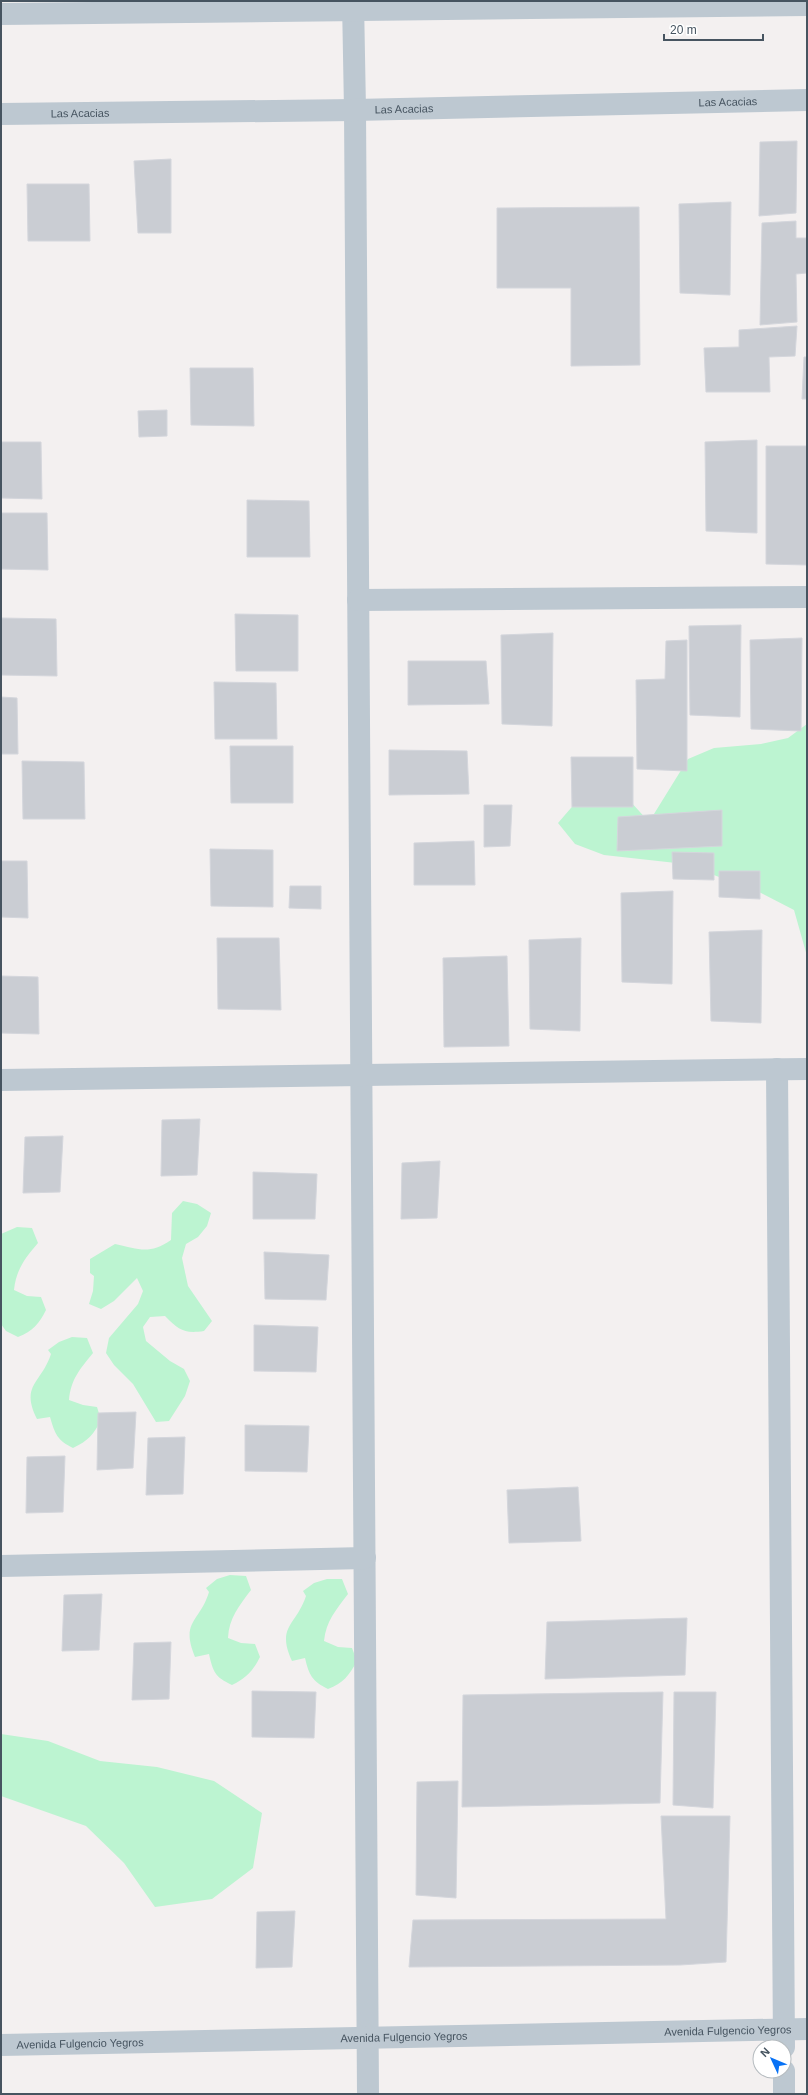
<svg xmlns="http://www.w3.org/2000/svg" width="808" height="2095" viewBox="0 0 808 2095" font-family="Arial,sans-serif">
<rect width="100%" height="100%" fill="#f3f0f0"/>
<path fill="#bcf4d1" d="M807,724V956L794,910L761,893L685,864L604,855L575,844L558,823L577,801H630L649,822L688,759L714,748L761,744L788,738Z
M183,1201L197,1204L211,1213L207,1226L198,1237L186,1244L182,1258L188,1286L212,1321L204,1331C184,1334 179,1330 165,1316L150,1317L143,1327L146,1341L170,1361L184,1369L190,1381L185,1396L169,1421L156,1422L133,1384L114,1365L106,1353L109,1338L138,1304L143,1291L137,1278L114,1301L101,1309L89,1304L93,1291L94,1276L90,1273V1259L115,1244C139,1249 149,1255 171,1240L172,1213Z
M17,1227L32,1228L38,1243C25,1258 16,1270 14,1290L27,1296L41,1297L46,1310C39,1324 33,1331 18,1337L6,1331L1,1324V1234Z
M72,1337L87,1338L93,1353C80,1369 71,1379 69,1400L83,1405L97,1407L101,1420C94,1434 88,1441 73,1448C57,1440 55,1434 50,1417L37,1419C20,1385 41,1384 51,1354L48,1350L59,1342Z
M230,1575L246,1576L251,1590C239,1606 229,1618 228,1638L241,1643L255,1644L260,1657C253,1671 246,1678 232,1685C215,1677 213,1672 209,1654L195,1657C180,1621 200,1622 209,1592L206,1588L217,1579Z
M327,1579H342L348,1594C336,1610 326,1621 324,1641L338,1647L352,1648L357,1661C349,1676 343,1683 328,1689C312,1681 309,1675 305,1658L292,1661C276,1626 296,1626 306,1596L303,1591L314,1583Z
M1,1734L48,1741L100,1761L157,1767L214,1781L262,1813L253,1868L212,1899L155,1907L124,1863L86,1826L1,1796Z"/>
<path fill="#cacdd3" stroke="#d4d6dc" d="M797,141L796,213L759,216L760,142Z
M171,159V233H138L134,161Z
M27,184H89L90,241H28Z
M731,202L730,295L680,293L679,204Z
M639,207L640,365L571,366V288H497V208Z
M796,221V238H807V273L796,274L797,322L760,325L762,223Z
M797,326L795,356L769,357L770,392H706L704,348L739,347V330Z
M804,357H807V399H802Z
M190,368H253L254,426L191,425Z
M167,410V436L139,437L138,411Z
M757,440V533L706,531L705,442Z
M1,442H41L42,499L1,498Z
M766,446H807V565L766,564Z
M247,500L309,501L310,557H247Z
M1,513H47L48,570L1,569Z
M235,614L298,615V671H236Z
M1,618L56,619L57,676L1,675Z
M741,625L740,717L690,715L689,626Z
M553,633L552,726L502,724L501,635Z
M802,638L801,731L751,729L750,640Z
M687,640V771L637,769L636,680L665,679L666,641Z
M408,661H486L489,704L408,705Z
M214,682L276,683L277,739H215Z
M1,697L17,698L18,754H1Z
M230,746H293V803H231Z
M389,750L467,751L469,794L389,795Z
M571,757H633V807H572Z
M22,761L84,762L85,819H23Z
M484,805H512L510,846L484,847Z
M722,810V846L617,851L618,817Z
M474,841L475,885H414V843Z
M210,849L273,850V907L211,906Z
M672,852L714,853V880L673,879Z
M1,861H27L28,918L1,917Z
M719,871H760V899L719,897Z
M290,886H321V909L289,908Z
M673,891L672,984L622,982L621,893Z
M762,930L761,1023L711,1021L709,932Z
M217,938H279L281,1010L218,1009Z
M581,938L580,1031L530,1029L529,940Z
M507,956L509,1046L444,1047L443,958Z
M1,976L38,977L39,1034L1,1033Z
M200,1119L197,1175L161,1176L162,1120Z
M63,1136L60,1192L23,1193L25,1137Z
M440,1161L437,1218L401,1219L402,1163Z
M253,1172L317,1174L315,1219H253Z
M264,1252L329,1255L326,1300L265,1299Z
M254,1325L318,1327L316,1372L254,1371Z
M136,1412L133,1468L97,1470L98,1413Z
M245,1425L309,1426L307,1472L245,1471Z
M185,1437L183,1494L146,1495L148,1438Z
M65,1456L63,1512L26,1513L27,1457Z
M578,1487L581,1541L509,1543L507,1490Z
M102,1594L99,1650L62,1651L64,1595Z
M687,1618L685,1675L545,1679L547,1622Z
M171,1642L169,1699L132,1700L134,1643Z
M252,1691L316,1692L314,1738L252,1737Z
M663,1692L660,1803L462,1807L463,1695Z
M674,1692H716L713,1808L673,1805Z
M458,1781L456,1898L416,1895L417,1782Z
M661,1816H730L726,1962L680,1965L409,1967L413,1920L666,1919Z
M295,1911L292,1967L256,1968L257,1912Z"/>
<g fill="none" stroke-linecap="round" stroke-linejoin="round">
<g stroke="#bdc8d1" stroke-width="22">
<path d="M353,1L355,110L368,2094"/>
<path d="M1,14L807,5"/>
<path id="s1" d="M1,114L355,110L807,100"/>
<path d="M358,600L807,597"/>
<path d="M777,1069L784,2047"/>
<path d="M1,1080L807,1069"/>
<path d="M1,1566L365,1558"/>
<path id="s2" d="M1,2045L807,2029"/>
<path d="M784,2071V2094"/>
</g>
</g>
<g text-anchor="middle" dominant-baseline="central" stroke-width="3" stroke-linejoin="round" paint-order="stroke">
<g font-size="11" fill="#465460" stroke="#fff">
<text stroke="none"><textPath href="#s1" startOffset="727">Las Acacias</textPath></text>
<text stroke="none"><textPath href="#s1" startOffset="403">Las Acacias</textPath></text>
<text stroke="none"><textPath href="#s1" startOffset="79">Las Acacias</textPath></text>
<text stroke="none"><textPath href="#s2" startOffset="727">Avenida Fulgencio Yegros</textPath></text>
<text stroke="none"><textPath href="#s2" startOffset="403">Avenida Fulgencio Yegros</textPath></text>
<text stroke="none"><textPath href="#s2" startOffset="79">Avenida Fulgencio Yegros</textPath></text>
</g>
</g>
<rect width="808" height="2095" fill="none" stroke="#465460" stroke-width="4"/>
<g transform="translate(772 2059) rotate(314)"><circle r="19" fill="#ffffff" stroke="#b5bbbf"/>
<path d="M0-3L7 15L0 10L-7 15Z" fill="#0872f5"/>
<text y="-6" font-size="11" font-weight="bold" text-anchor="middle" fill="#465460">N</text>
</g>
<path d="M664 34v6h99v-6" fill="none" stroke="#465460" stroke-width="2"/>
<text x="670" y="34" font-size="12" fill="#465460" stroke="#ffffff" stroke-width="3" paint-order="stroke">20 m</text>
</svg>
